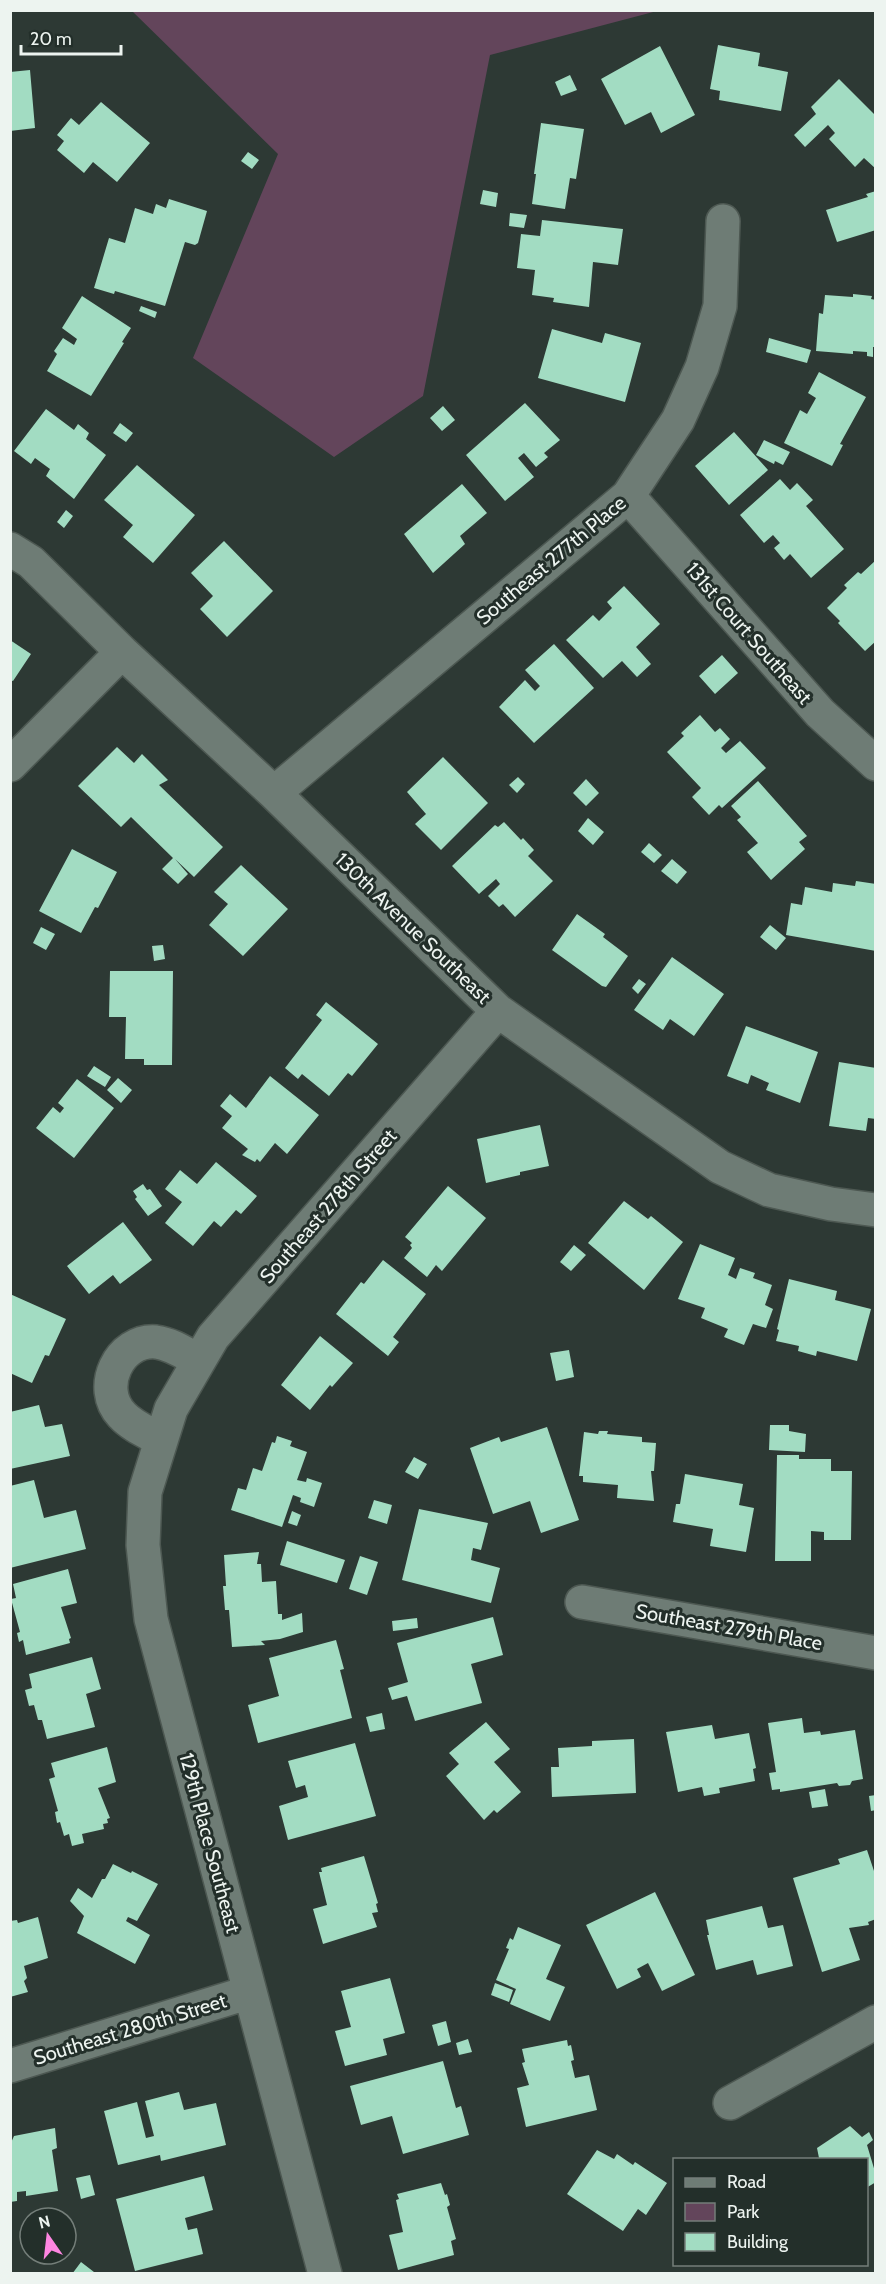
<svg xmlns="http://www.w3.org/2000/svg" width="886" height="2284" viewBox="0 0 886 2284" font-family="Cabin,sans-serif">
<rect width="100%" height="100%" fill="#2d3934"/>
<path fill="#63455b" d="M132,11H657L490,55L423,396L334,457L193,358L278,154Z"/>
<path fill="#a2dcc2" d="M718,45L760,53L758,66L788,72L781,111L719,100L720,91L710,89Z
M660,46L695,115L661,133L651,112L625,125L601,79Z
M30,70L35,128L10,131V72Z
M570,75L577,90L561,96L555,82Z
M839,79L876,116V169L864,158L855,167L829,139L835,133L828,125L805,147L794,135L816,114L811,107Z
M101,102L150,143L117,182L93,162L84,173L57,150L64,141L57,135L71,118L79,125Z
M541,123L584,129L576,179L570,178L565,209L532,204L536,174H534Z
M248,152L259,160L252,169L241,161Z
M483,190L498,193L496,207L480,204Z
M876,191V230L837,242L826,210L868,197L866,194Z
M169,199L207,211L198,243L195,245L185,242L165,306L115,291L114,294L94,288L109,238L125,243L135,208L153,214L156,204L166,208Z
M510,213L527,215L524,228L509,226Z
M542,220L623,229L618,265L593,262L589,307L553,302L554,298L532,295L535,270L517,268L521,234L540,236Z
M853,294L872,296L871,299L876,300V347H873V357L867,356V352L853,351V354L816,351L819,313L823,314L825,295L853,297Z
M82,296L131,328L122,342L124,343L91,396L47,371L57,354L54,351L63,338L74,345L77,339L62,328Z
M141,306L157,312L155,318L139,311Z
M552,329L602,343L605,333L641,343L625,402L538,378Z
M769,338L811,350L807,363L766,352Z
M819,372L866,397L840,444L843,445L832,466L784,443L800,410L807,414L816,398L808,393Z
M525,403L560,440L544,453L548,457L536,467L524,453L518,458L534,477L505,501L466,455Z
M443,406L455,420L442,431L430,418Z
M46,409L74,430L78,424L89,433L86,439L106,455L74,499L46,476L50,469L35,458L31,464L14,451Z
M120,423L133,433L126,442L113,433Z
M734,432L768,470L729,505L695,466Z
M764,440L790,452L783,465L775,461L774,464L756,455Z
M137,465L195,515L153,563L123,537L133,525L104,500Z
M780,479L790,490L797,483L813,500L806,506L844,549L811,578L790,554L784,560L774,548L780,543L773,535L764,543L740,515Z
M462,484L487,513L460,536L465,544L433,573L404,534Z
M66,510L73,516L64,528L57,522Z
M224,541L273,591L227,637L200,609L213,596L191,573Z
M876,560V641L865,651L838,623L840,621L827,608L847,588L844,585L858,572L861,574Z
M624,586L660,624L636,647L651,664L637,677L622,661L603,678L566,640L593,615L599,621L612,608L607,602Z
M10,640L31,654L13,681L10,680Z
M554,644L594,688L534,743L499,707L525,680L535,691L540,686L525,670Z
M722,655L738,673L715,694L699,676Z
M700,715L715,732L720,728L730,739L721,748L726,753L740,741L766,768L722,808L719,805L709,815L692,797L701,788L667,752L684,736L681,733Z
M117,747L134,763L142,754L168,780L159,785L223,847L194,877L175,859L188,874L178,884L162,869L173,858L131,817L121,827L78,786Z
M443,757L488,803L441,850L415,824L426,814L407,792Z
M518,777L525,784L517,793L509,785Z
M586,779L599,793L586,806L573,793Z
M758,781L807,836L799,842L805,849L771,880L747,852L758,843L737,820L741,817L731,806Z
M588,818L604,832L593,845L578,831Z
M504,822L521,840L523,838L534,850L528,856L553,881L515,917L503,904L499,907L488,896L500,884L496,879L479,894L452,866L495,825L498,827Z
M649,843L662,855L654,863L641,852Z
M72,849L117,872L98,908L95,907L81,933L39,911Z
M672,859L687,872L677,884L661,871Z
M241,865L288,909L243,956L209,925L228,904L214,892Z
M856,881L876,884V951L786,935L791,903L802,905L805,887L832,892L833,883L855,886Z
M577,914L605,934L603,937L628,956L606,987L602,986L552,950Z
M770,925L786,938L776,950L760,937Z
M41,927L55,934L46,950L33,943Z
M163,945L165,959L154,961L152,946Z
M672,957L724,994L694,1036L670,1019L663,1030L634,1010Z
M110,971H173L172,1065H144V1059H125L126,1017H109Z
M639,979L646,984L638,994L632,988Z
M326,1002L378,1044L352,1076L348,1073L329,1096L302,1074L298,1079L285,1068L322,1020L316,1015Z
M746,1026L818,1052L800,1103L766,1090L769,1083L751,1075L748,1084L727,1076Z
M839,1062L876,1068V1119L868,1118L866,1131L829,1126Z
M94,1066L111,1077L105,1087L87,1076Z
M270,1076L319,1115L287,1154L275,1143L260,1162L257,1159L255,1162L242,1155L248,1149L222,1128L232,1116L220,1106L230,1094L246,1108Z
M118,1078L132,1090L121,1103L107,1090Z
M77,1079L114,1108L74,1158L36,1128L53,1107L60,1113L64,1108L58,1103Z
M540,1125L549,1166L520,1172V1175L486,1183L477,1139Z
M216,1162L257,1196L241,1214L236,1210L221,1227L214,1221L193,1246L165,1223L182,1202L165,1189L180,1170L197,1184Z
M143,1184L147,1190L150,1189L162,1206L148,1216L135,1199L137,1197L133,1191Z
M448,1186L486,1218L442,1271L436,1265L427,1277L404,1258L412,1248L410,1245L412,1243L405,1237Z
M624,1201L648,1219L651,1216L683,1242L644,1290L588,1243Z
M123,1222L152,1260L120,1284L113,1275L89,1294L67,1266Z
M700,1244L735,1258L728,1275L736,1279L740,1268L755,1273L753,1278L772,1285L765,1305L773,1309L766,1328L753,1324L744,1345L724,1337L728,1329L701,1318L705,1308L678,1299Z
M574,1245L586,1255L571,1271L560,1262Z
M383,1260L426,1294L393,1337L399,1342L388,1356L336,1314L361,1282L364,1284Z
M789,1279L837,1291L835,1300L871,1309L857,1361L817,1351L816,1356L798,1351L799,1346L776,1341L779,1330L777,1329Z
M10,1294L66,1319L49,1356L45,1355L32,1383L10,1373Z
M320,1336L353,1363L332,1387L330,1385L310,1410L281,1385Z
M569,1350L574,1377L556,1381L550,1353Z
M39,1405L45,1427L62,1424L70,1456L10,1469V1412Z
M770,1425H789V1431L806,1434L805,1452L769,1450Z
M547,1427L579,1520L541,1533L530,1501L493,1514L470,1448L499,1437L501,1442Z
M599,1431H608L607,1434L642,1437V1442L656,1443L654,1471H651L654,1501L617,1498L618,1485L583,1482V1476H579L584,1432L598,1434Z
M277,1436L292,1441L290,1446L307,1452L297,1480L306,1482L307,1478L322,1483L314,1507L300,1502L301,1498L293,1495L282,1527L231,1510L238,1488L246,1490L253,1468L262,1471L272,1442L275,1443Z
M777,1455H799V1459H831V1471H852L851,1540H824V1532L811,1531V1561H775Z
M414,1457L427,1464L418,1479L405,1472Z
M685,1474L743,1484L739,1505L754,1508L746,1552L710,1546L713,1529L673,1522L676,1504H680Z
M34,1480L44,1518L76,1510L86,1549L10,1568V1486Z
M374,1500L392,1505L387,1524L368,1518Z
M419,1509L488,1523L481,1550L473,1548L471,1560L500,1568L491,1603L402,1580Z
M292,1511L301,1515L297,1526L288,1523Z
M287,1541L345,1560L337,1583L280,1565Z
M259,1552L257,1564H261L262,1582L276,1581L278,1614H282V1620L302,1613L303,1632L280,1639L261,1641L265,1645L232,1647L229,1610H225L223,1586H226L224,1555Z
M360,1556L378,1562L367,1595L349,1589Z
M68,1569L77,1603L61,1607L71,1638L69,1639L70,1643L26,1655L23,1640L19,1642L17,1633L20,1632L11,1599L16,1598L13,1584Z
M493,1617L503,1655L471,1664L482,1703L415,1721L407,1696L392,1700L388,1688L408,1682L397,1643Z
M417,1618L418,1628L393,1631L392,1621Z
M336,1640L344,1669L340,1670L352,1718L258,1743L248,1705L279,1696L269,1658Z
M92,1657L101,1689L86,1694L95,1727L47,1739L42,1720H38L34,1705L29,1706L25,1690L32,1688L29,1674Z
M382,1713L385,1729L370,1732L366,1717Z
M802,1718L804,1733L820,1731L821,1735L855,1730L863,1779L852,1781L850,1785L839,1786L837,1783L780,1792V1789L772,1790L769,1773L776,1772L768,1723Z
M486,1722L510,1749L494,1762L521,1792L497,1813L494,1810L484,1820L446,1776L459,1764L449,1753Z
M712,1725L715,1739L749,1733L756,1768L753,1769L755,1781L719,1788L720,1793L704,1796L702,1787L678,1792L666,1732Z
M634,1739L636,1793L552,1797L551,1767H559L558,1748L592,1746V1741Z
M355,1743L376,1816L288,1840L279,1806L308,1797L305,1785L296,1788L288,1761Z
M107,1747L116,1782L98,1788L110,1818L107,1819L108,1823L103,1824L104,1829L82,1834L84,1843L72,1846L69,1834L64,1836L60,1822L57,1823L55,1812L58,1811L49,1779L55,1777L51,1763Z
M825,1789L828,1806L812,1808L809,1792Z
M876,1795V1810L871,1811L869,1796Z
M867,1850L876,1877V1919L868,1922L869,1925L849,1928L860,1960L822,1972L793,1878L840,1864L838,1859Z
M364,1856L378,1903L376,1904L378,1912L372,1913L377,1927L323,1944L313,1909L327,1905L319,1872H322L321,1868Z
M113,1864L131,1873L132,1871L158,1884L137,1921L128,1917L126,1921L150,1935L135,1964L77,1933L84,1916L70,1901L78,1888L92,1898L102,1879H105Z
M655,1892L695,1975L662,1991L648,1963L637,1969L641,1977L617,1989L586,1925Z
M762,1906L768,1928L783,1925L793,1966L757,1975L753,1960L716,1970L707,1935H709L706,1920Z
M38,1917L48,1958L24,1966L27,1978L24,1981L28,1992L10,1997V1921L17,1920L18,1923Z
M518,1927L561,1945L546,1979L565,1987L550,2021L510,2004L516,1989L496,1980L509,1949L506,1948L510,1938L513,1940Z
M390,1978L405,2033L383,2039L387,2055L345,2066L335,2031L351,2027L341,1991Z
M495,1983L513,1990L509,2002L491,1995Z
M446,2021L451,2042L438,2046L432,2025Z
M468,2039L472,2052L459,2055L456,2043Z
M567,2040L568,2046L571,2045L574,2060L571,2061L575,2078L589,2075L597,2110L526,2127L517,2088L529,2085L522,2063L525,2062L522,2049Z
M443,2061L456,2108L461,2106L469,2135L403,2154L392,2116L361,2125L350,2086Z
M179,2092L184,2110L216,2103L226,2145L161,2161L160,2155L118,2165L104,2111L137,2102L146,2138L154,2136L145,2101Z
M850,2126L862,2137L869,2132L873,2140L867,2145L876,2175V2182L866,2188V2160H816L819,2158L817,2148Z
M55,2128L57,2148L52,2150L58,2191L26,2196V2191L17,2192V2201L10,2202V2145L14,2136Z
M597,2150L614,2159L617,2154L633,2165L635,2162L667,2183L646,2215L638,2209L623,2231L567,2194Z
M90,2175L95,2195L81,2199L76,2178Z
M204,2176L213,2210L185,2218L188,2230L197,2228L203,2254L135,2271L116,2199Z
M441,2183L445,2195L447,2194L450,2205L447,2207L456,2239L451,2241L454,2255L398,2270L389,2235L403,2232L396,2200L399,2199L397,2194Z
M81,2262L94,2272L93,2274H72Z"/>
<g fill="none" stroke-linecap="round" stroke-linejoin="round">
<g stroke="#4d5852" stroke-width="36">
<path id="minor" d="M628,496L820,713L876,764
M10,549L31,562L122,652L274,793L498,1011L720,1167L769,1190L831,1204L876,1210
M10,765L122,652
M274,793L628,496L678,420L702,367L720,306L723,221
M161,1440C149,1433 132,1426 122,1415C96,1388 119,1339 156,1342C172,1344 186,1354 199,1361
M582,1602L876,1653
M10,2066L250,1992
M730,2103L876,2022
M325,2274L151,1619L143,1545L145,1492L171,1409L213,1337L498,1011"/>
</g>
<use href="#minor" stroke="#6e7c75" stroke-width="33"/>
</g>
<g text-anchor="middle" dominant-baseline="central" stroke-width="6" stroke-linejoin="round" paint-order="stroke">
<g font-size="20" fill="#edf4f0" stroke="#232f2a">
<text transform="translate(551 560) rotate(-40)">Southeast 277th Place</text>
<text transform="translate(749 633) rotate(49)">131st Court Southeast</text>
<text transform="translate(413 928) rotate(44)">130th Avenue Southeast</text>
<text transform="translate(328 1206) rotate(-49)">Southeast 278th Street</text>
<text transform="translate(729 1627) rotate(10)">Southeast 279th Place</text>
<text transform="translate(210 1843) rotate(75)">129th Place Southeast</text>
<text transform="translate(130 2029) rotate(-17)">Southeast 280th Street</text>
</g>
</g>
<rect width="886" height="2284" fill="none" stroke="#edf4f0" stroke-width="24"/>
<rect x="673" y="2158" width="195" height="108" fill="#232f2a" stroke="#747e79" stroke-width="1.5"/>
<rect x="685" y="2178" width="30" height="9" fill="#6e7c75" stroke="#747e79" stroke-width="1.5"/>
<text x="727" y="2188" font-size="18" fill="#edf4f0">Road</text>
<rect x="685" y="2203" width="30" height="18" fill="#63455b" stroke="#747e79" stroke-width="1.5"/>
<text x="727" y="2218" font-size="18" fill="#edf4f0">Park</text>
<rect x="685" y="2233" width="30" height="18" fill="#a2dcc2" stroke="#747e79" stroke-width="1.5"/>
<text x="727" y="2248" font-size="18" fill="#edf4f0">Building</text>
<g transform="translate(48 2236) rotate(346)"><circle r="28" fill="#232f2a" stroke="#747e79" stroke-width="1.5"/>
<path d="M0-4.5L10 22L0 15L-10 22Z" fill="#fe86e1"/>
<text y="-9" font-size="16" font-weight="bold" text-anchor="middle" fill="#edf4f0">N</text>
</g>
<path d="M21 45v9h100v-9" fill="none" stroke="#edf4f0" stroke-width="3"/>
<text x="30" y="45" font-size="18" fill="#edf4f0" stroke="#232f2a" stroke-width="4.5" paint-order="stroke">20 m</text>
</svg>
